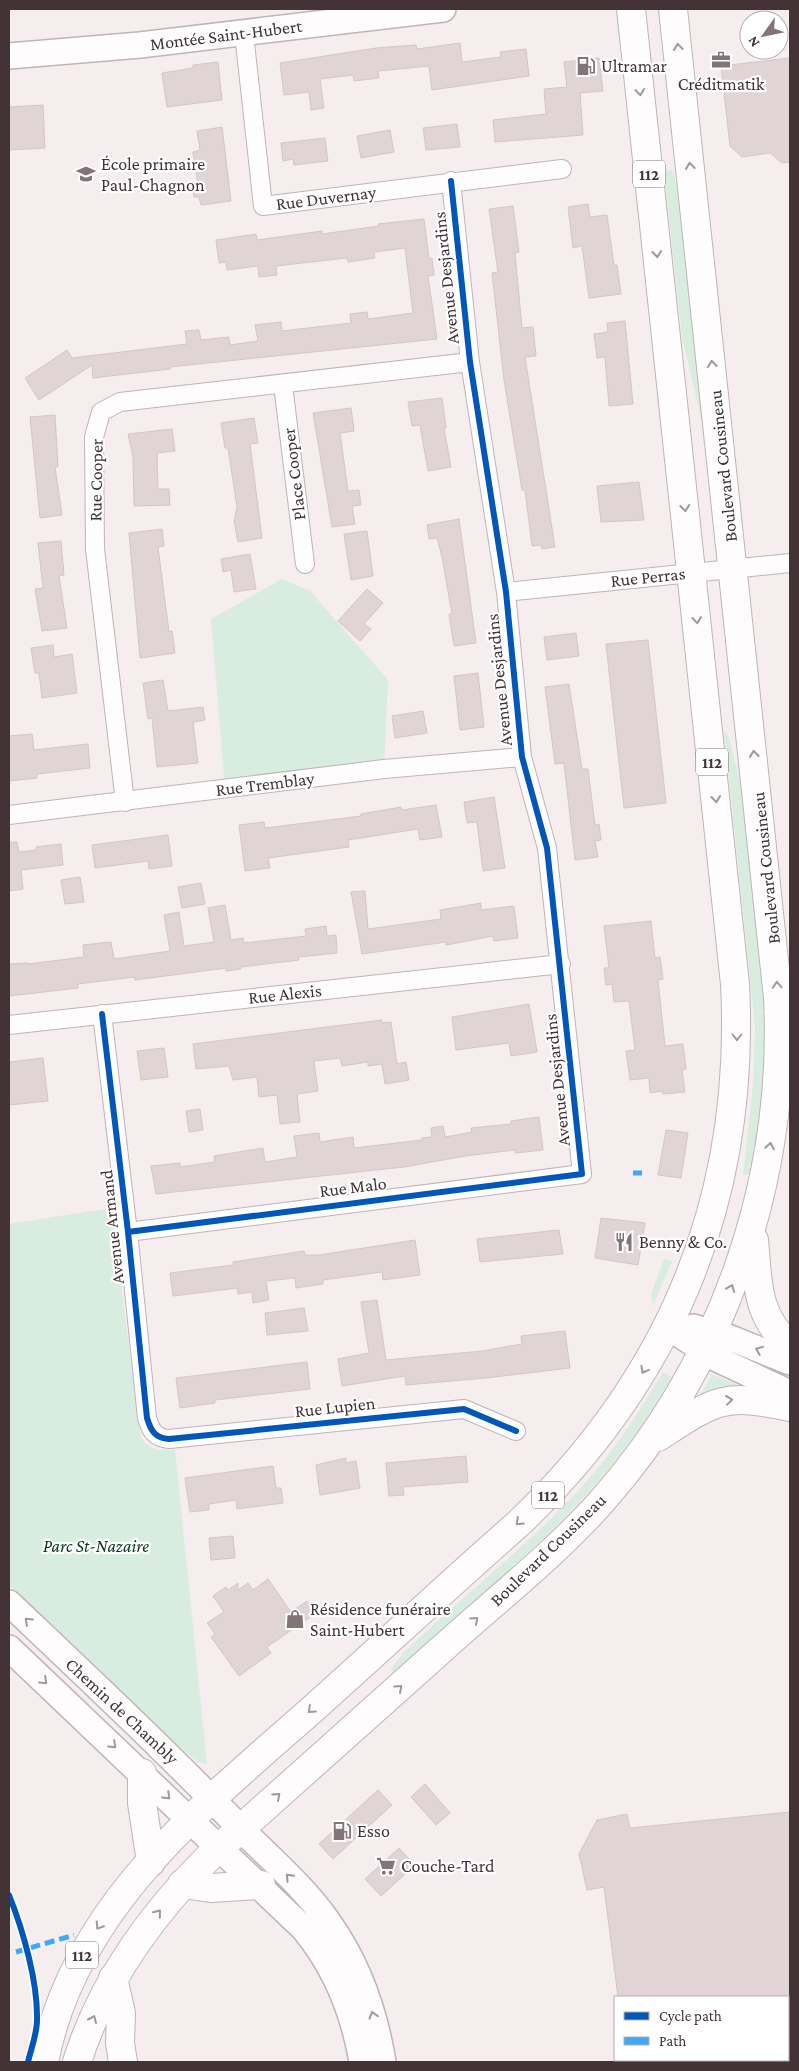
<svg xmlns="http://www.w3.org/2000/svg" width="799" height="2071" viewBox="0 0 799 2071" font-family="'Crimson Pro',serif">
<rect width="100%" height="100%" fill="#f6edef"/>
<path fill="#d8ece0" d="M672,170L680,198L706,445H704L701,418L682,337L664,171Z
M282,579L310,591L388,680L384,769L225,789L211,619Z
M724,730L728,734L743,793L764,987L765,1009H762V1014H765L764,1087L752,1163H750L748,1168L751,1169L750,1175H743L753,1083L755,1027Z
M111,1208L141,1438C150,1451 161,1451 175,1449L207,1764L198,1762L184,1751L9,1585V1224Z
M664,1259L672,1261L653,1306L651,1294Z
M663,1372L672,1377C603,1500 497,1580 395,1673L391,1669L404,1652C464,1595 531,1543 587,1481C616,1448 640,1410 663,1372Z
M712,1375H714L743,1387L696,1402Z"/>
<path fill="#e0d4d6" stroke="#d2c6c8" d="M460,43L462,62L501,57L500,52L526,49L529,76L432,90L429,66L378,71L379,78L354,81L353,75L320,79L324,108L311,110L309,92L284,95L280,63L376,48L416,45L417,49Z
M599,58L603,91L580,93L583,135L495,142L493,120L546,114L544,89L567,87L564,62Z
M790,58V162L782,163L770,153L742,157L730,146L721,66Z
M218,62L222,100L167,107L162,73L193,68V65Z
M43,105L45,148L9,150V107Z
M457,124L460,147L426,150L423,128Z
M222,127L231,201L201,205L199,197H194L192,185L198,184L193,152L200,150L197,131Z
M390,130L394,152L361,158L357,136Z
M325,138L328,161L294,165L293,159L283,161L281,143Z
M588,204L590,217L607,215L614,265H617L621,294L589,298L582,246L573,248L568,207Z
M513,206L519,252L515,253L522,328L533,327L536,356L525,357L555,547L542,549L541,545L532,546L525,490H522L504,380L492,273L498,272L489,209Z
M424,219L429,259L432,258L434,275L428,276L437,339L170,367V369L93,378L92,365L39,400L25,378L67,350L72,358L187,344L185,331L199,330L201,340L229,337L230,345L258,341L255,325L281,322L282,331L351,323L350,314L367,312L368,319L413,313L405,248L374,252L375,258L348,262L347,258L276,266L277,275L259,277L258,266L227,270L226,262L219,263L216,240L256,234L257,240L322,231V234L379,226L378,224Z
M625,321L633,404L609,406L605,357L597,358L594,334L608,332L607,323Z
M442,398L446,428H444L451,467L428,471L420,425L412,426L408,402Z
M351,408L354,431L340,433L348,491L359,490L361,505L352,506L355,524L332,527L313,413Z
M55,415L58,467H55L62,515L40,518L30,417Z
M254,418L258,443L250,444L262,538L238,542L234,521L237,507L228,448H225L221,423Z
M172,429L175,451L157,453L158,489H169L170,505L134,506L133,457L128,434Z
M639,482L644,520L601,522L597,486Z
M459,519L476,643L454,646L449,614H452L442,557L437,538L429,539L427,525Z
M162,529L164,546L158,547L169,632L172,631L175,653L140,658L129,533Z
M367,531L373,576L351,580L344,534Z
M61,541L64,575L59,576L67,628L42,631L35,589L43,588L38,543Z
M250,554L256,589L234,592L231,570L223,572L221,559Z
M367,589L383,603L364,624L371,629L360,641L338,621Z
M576,633L579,656L547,660L544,637Z
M648,640L666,803L624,808L606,644Z
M53,645L54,657L72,654L77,693L42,698L39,673H35L31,648Z
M478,673L484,727L460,730L454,676Z
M163,680L168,711L203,707L205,720L193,722L198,763L157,767L152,718L148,719L143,683Z
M569,684L582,769H588L595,825L599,824L601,840L595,841L598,857L575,860L564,763L555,764L545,687Z
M423,711L427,733L395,738L392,716Z
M32,734L34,750L88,744L90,768L37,774V778L9,781V736Z
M494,797L505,868L483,871L477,822L467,823L464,802Z
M436,805L442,837L420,840L418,829L348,840L349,847L268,858L270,868L245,871L239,825L264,822L265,828L361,816V814L401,807L402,810Z
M168,835L172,866L149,869L148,861L95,868L92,845Z
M9,842H17L19,852L36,850V847L61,844L63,865L21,870L23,889L9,891Z
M80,877L84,902L65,904L61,880Z
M201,883L205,904L182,908L178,887Z
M365,891L368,929L441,919L440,910L481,903V910L514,906L518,938L494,941L493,936L446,945V942L362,954L351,892Z
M225,905L231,940L243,938L244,943L306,936L305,929L326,926L327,936L336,935L337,953L298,957L299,960L241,967V969L226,971V968L135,980V977L78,984V988L9,996V964L28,963V964L84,957L83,945L111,942L114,959L170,951L164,915L179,912L184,946L214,942L208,908Z
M651,921L655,958L660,957L663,979L658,980L665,1046L683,1044L686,1069L682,1070L685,1092L663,1094L662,1091L650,1093L649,1078L630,1080L626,1051L635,1050L629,1001L614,1002L612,984L606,985L604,968H609L604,926Z
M529,1004L537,1052L511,1056L509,1043L456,1050L452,1017Z
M382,1020V1023L391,1022L397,1064L406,1062L409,1080L385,1084L382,1064L368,1066V1062L342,1066L340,1058L314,1061L318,1091L297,1094L300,1122L280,1124L277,1095L259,1097L257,1077L233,1080L229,1066L196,1069L193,1044Z
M164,1048L168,1077L141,1080L137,1051Z
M43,1058L48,1101L9,1105V1062Z
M200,1109L203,1130L189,1132L186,1111Z
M539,1117L543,1150L515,1153V1150L465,1156L404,1167L156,1194L151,1166L180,1163V1167L215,1162L214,1156L263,1148L265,1162L297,1157L294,1136L319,1133L320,1142L353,1137L354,1148L422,1140V1138L432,1137L431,1128L443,1126L445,1137L472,1132L471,1128L511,1124V1121Z
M666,1130L688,1133L681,1178L658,1175Z
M601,1218L645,1223L638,1265L595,1258Z
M559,1230L563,1254L480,1262L477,1239Z
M415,1240L420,1275L383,1280L382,1272L323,1280V1284L296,1288L295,1278L266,1281L269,1300L253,1303L252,1292L238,1294L237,1288L173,1296L170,1273L233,1265V1262L304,1251L305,1255H319Z
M377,1300L386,1360L482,1351L522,1344L521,1336L565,1331L570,1368L486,1378L406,1385L405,1376L342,1386L338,1359L369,1353L361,1302Z
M304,1308L308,1331L267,1335L265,1313Z
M307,1362L310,1389L215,1400V1403L180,1408L176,1378Z
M466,1456L468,1482L403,1487L404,1495L389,1496L386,1463Z
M346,1458V1463L356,1461L360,1488L320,1495L316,1465Z
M273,1466L276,1488H281L283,1503L237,1509L236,1500L209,1504V1510L190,1512L185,1478Z
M233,1536L235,1558L211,1560L209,1538Z
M268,1579L291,1612L307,1601L316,1613L267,1647L271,1653L239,1676L211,1637L215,1634L207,1623L224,1612L213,1596L226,1587L228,1590L238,1583V1590L248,1583L253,1590Z
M425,1784L450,1813L436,1825L411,1797Z
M378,1790L392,1805L333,1859L319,1844Z
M790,1812V1997H618L604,1887L587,1890L579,1854L597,1820L627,1814L630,1828Z
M399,1848L415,1865L381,1896L365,1879Z"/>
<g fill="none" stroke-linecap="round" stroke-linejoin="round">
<g stroke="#bfb4b6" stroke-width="20">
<path id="street" d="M244,34L263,206L562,169
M283,385L305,564
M506,592L790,563
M125,802L95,549L94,437L101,412L120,402L470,362
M9,815L384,769L522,757
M102,1014L128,1232L147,1418C151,1431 155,1438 169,1439L464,1409L516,1431
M9,1025L561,964
M128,1232L582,1174L547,848L522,757L506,592L470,362L451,181"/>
</g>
<g stroke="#bfb4b6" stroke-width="28">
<path id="secondary" d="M9,56L140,45L443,9
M668,1327L717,1359L790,1393
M693,1327L728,1337L790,1362
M9,1603C87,1677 166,1751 241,1829C271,1859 305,1888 329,1923C358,1964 375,2013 383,2062
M9,1648L304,1929C336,1968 354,2014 362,2062"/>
</g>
<g stroke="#bfb4b6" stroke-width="30">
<path id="primary" d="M754,1240C758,1282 755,1314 790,1346
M658,1437C714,1401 722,1392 790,1407
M142,1773V1803L151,1862
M182,1884L211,1888L261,1885
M44,2062C74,1906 202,1807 315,1707C383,1646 451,1583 519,1523C673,1376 746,1197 735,984L631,9
M77,2062C102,1982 150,1916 208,1858C287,1788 365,1718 443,1648C496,1600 554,1555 602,1501C723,1364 787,1181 778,998L673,9"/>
</g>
<g stroke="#bfb4b6" stroke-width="30">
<path id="highway" d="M113,1978L121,2013L120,2043L123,2062"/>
</g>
<use href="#street" stroke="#fefcfd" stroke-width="18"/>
<use href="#secondary" stroke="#fefcfd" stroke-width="25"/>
<use href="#primary" stroke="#fefcfd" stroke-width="28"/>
<use href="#highway" stroke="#fefcfd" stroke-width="28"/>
<path stroke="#3fa9f5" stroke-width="5" stroke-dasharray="10 5" stroke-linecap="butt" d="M633,1173H642
M16,1952L74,1935"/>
<g stroke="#fff" stroke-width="9">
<path id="cycleway" d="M102,1014L128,1232L147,1418C151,1431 155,1438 169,1439L464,1409L516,1431
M128,1232L582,1174L547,848L522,757L506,592L470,362L451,181
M9,1895C23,1930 38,1982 37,2020C37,2034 31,2049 28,2062"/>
</g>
<use href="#cycleway" stroke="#0057b8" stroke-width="6"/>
</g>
<defs><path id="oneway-chevron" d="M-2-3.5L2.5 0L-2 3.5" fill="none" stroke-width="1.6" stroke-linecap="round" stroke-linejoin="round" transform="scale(1.25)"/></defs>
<g stroke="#a0989a">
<use href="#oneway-chevron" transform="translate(678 47) rotate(-96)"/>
<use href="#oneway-chevron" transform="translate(640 92) rotate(84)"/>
<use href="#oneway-chevron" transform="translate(690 166) rotate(-96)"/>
<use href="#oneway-chevron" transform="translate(657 254) rotate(84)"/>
<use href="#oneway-chevron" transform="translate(712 364) rotate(-96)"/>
<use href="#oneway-chevron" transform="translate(685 508) rotate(84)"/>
<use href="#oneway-chevron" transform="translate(697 620) rotate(84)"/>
<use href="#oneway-chevron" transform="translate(754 754) rotate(-96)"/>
<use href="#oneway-chevron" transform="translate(716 799) rotate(84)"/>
<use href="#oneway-chevron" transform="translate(777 985) rotate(-94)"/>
<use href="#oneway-chevron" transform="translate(737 1037) rotate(90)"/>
<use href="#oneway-chevron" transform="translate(770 1146) rotate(-81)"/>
<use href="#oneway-chevron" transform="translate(731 1288) rotate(-68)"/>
<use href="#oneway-chevron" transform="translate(759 1350) rotate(-158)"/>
<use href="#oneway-chevron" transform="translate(644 1370) rotate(119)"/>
<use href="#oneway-chevron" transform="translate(729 1400) rotate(-6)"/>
<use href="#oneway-chevron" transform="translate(519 1522) rotate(137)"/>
<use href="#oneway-chevron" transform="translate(475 1620) rotate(-42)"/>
<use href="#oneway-chevron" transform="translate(28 1621) rotate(-137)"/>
<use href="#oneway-chevron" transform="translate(44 1681) rotate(43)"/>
<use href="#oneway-chevron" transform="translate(399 1688) rotate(-42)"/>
<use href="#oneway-chevron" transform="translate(311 1710) rotate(138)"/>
<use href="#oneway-chevron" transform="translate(113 1745) rotate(43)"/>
<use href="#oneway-chevron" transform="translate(167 1796) rotate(44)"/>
<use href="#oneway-chevron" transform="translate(277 1796) rotate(-42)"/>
<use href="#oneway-chevron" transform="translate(289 1877) rotate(-134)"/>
<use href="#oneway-chevron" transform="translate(158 1913) rotate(-51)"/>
<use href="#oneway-chevron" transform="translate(99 1926) rotate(123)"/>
<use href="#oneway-chevron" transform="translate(373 2015) rotate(-107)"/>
<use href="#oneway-chevron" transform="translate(93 2019) rotate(-66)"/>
</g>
<defs>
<g id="office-bare" transform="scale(1.5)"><path d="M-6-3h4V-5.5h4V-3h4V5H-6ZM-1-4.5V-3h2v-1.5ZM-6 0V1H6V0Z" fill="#827477" stroke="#fff" stroke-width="2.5" paint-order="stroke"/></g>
<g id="fuel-bare" transform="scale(1.5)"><path d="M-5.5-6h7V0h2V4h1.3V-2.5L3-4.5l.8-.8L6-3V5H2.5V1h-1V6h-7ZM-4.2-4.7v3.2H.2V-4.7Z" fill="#827477" stroke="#fff" stroke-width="2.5" paint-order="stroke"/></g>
<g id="school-bare" transform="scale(1.5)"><path d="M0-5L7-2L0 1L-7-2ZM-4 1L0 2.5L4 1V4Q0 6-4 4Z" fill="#827477" stroke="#fff" stroke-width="2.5" paint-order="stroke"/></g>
<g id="restaurant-bare" transform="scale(1.5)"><path d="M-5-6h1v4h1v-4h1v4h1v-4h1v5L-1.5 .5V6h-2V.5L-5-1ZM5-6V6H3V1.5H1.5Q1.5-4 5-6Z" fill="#827477" stroke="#fff" stroke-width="2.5" paint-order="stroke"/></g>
<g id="shop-bare" transform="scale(1.5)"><path d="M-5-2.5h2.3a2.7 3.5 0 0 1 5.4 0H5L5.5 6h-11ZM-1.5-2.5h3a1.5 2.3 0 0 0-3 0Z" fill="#827477" stroke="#fff" stroke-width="2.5" paint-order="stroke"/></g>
<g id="supermarket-bare" transform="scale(1.5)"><path d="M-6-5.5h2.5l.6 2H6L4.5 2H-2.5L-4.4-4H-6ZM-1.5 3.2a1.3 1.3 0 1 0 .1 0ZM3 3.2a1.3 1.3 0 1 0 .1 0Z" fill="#827477" stroke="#fff" stroke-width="2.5" paint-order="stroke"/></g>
</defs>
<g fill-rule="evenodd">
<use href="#office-bare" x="721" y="60"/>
<use href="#fuel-bare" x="586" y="66"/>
<use href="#school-bare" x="86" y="174"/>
<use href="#restaurant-bare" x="624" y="1242"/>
<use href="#shop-bare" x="295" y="1619"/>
<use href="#fuel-bare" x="342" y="1831"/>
<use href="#supermarket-bare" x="386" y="1866"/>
</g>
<g text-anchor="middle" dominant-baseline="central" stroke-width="4.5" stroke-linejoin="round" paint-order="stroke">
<g fill="#fff" stroke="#7b7072" stroke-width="1">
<rect x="633" y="160.5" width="32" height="27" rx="4"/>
<rect x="696" y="748.5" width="32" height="27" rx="4"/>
<rect x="532" y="1481.5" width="32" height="27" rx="4"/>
<rect x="66" y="1941.5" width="32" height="27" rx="4"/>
</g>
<g font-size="16" font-weight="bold" fill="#433336">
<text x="649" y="174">112</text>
<text x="712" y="762">112</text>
<text x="548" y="1495">112</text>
<text x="82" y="1955">112</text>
</g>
<g font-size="18" fill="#433336" stroke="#fff">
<text transform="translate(226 35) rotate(-7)">Montée Saint-Hubert</text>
<text transform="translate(326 198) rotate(-7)">Rue Duvernay</text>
<text transform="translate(446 278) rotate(-96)">Avenue Desjardins</text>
<text transform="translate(723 466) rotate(-96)">Boulevard Cousineau</text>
<text transform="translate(294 474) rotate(-97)">Place Cooper</text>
<text transform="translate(96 480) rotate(-89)">Rue Cooper</text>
<text transform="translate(648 577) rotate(-6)">Rue Perras</text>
<text transform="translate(499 680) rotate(-96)">Avenue Desjardins</text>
<text transform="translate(265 784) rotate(-7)">Rue Tremblay</text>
<text transform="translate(766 868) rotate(-96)">Boulevard Cousineau</text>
<text transform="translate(285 994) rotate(-6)">Rue Alexis</text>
<text transform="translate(557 1080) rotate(-96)">Avenue Desjardins</text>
<text transform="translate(353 1187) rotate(-7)">Rue Malo</text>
<text transform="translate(112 1227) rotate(-96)">Avenue Armand</text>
<text transform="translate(335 1407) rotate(-6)">Rue Lupien</text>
<text transform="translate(548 1550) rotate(-44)">Boulevard Cousineau</text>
<text transform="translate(122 1711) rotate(43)">Chemin de Chambly</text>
</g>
<g font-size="18" fill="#433336" stroke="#fff" text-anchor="start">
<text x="601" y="66">Ultramar</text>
<text x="721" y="84" text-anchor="middle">Créditmatik</text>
<text x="101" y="164">École primaire<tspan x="101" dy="21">Paul-Chagnon</tspan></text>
<text x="639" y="1242">Benny &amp; Co.</text>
<text x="310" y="1609">Résidence funéraire<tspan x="310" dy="21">Saint-Hubert</tspan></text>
<text x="357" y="1831">Esso</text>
<text x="401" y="1866">Couche-Tard</text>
</g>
<g font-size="18" font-style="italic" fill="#083723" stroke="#fff">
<text x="96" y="1546">Parc St-Nazaire</text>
</g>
</g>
<rect width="799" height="2071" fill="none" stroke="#433336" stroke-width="20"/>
<rect x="614" y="1996" width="175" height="65" fill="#ffffff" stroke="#b4adaf"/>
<rect x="624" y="2012" width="25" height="8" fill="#0057b8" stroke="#b4adaf"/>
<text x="659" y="2021" font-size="15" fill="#433336">Cycle path</text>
<rect x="624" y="2037" width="25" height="8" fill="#3fa9f5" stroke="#b4adaf"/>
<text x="659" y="2046" font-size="15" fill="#433336">Path</text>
<g transform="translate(764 35) rotate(237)"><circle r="24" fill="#ffffff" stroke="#b4adaf"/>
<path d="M0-4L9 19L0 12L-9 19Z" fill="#827477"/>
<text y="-8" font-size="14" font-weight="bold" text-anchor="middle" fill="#433336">N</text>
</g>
</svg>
